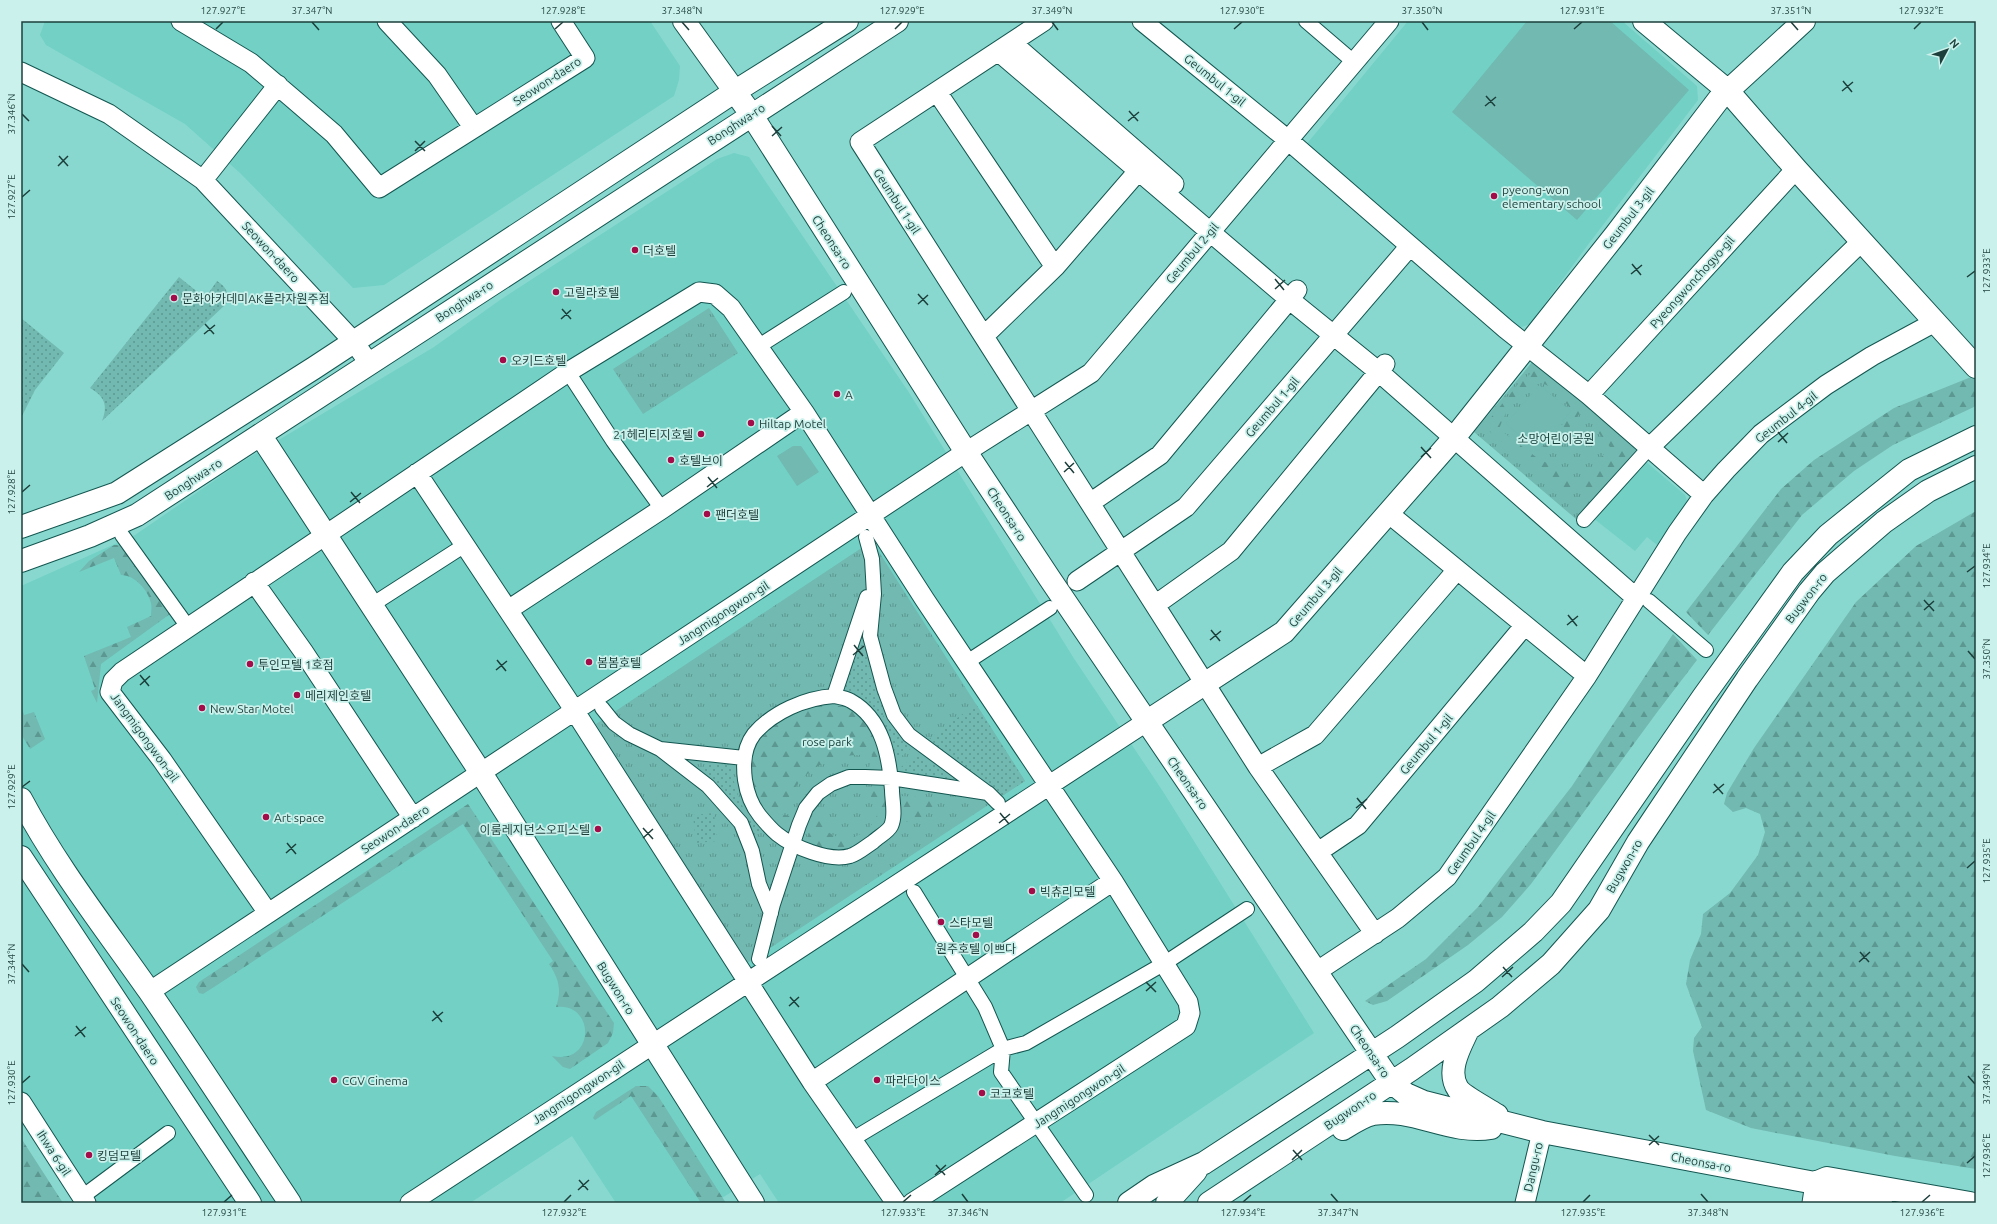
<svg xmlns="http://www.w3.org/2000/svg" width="1997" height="1224" viewBox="0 0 1997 1224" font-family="Ubuntu,'Noto Sans KR',sans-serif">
<defs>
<pattern id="grass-tufts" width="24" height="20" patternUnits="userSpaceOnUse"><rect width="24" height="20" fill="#71b9b1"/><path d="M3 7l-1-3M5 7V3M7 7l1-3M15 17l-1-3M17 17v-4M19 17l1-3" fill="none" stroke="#5c9891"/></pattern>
<pattern id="forest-firs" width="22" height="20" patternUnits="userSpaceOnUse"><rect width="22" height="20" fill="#71b9b1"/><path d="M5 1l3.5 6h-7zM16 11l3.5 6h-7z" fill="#5c9891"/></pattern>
<pattern id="garden-dots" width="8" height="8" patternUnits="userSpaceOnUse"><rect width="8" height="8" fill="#71b9b1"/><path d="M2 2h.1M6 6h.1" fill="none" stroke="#5c9891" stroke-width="1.8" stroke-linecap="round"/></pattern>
</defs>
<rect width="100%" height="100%" fill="#88d8cf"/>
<path fill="#72d0c5" d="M45,21H650L680,66L679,80L674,96L384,285L353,288L240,173L185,124L46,45L40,35Z
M1408,21H1622L1697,86L1698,100L1587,246L1530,324L1519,328L1305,146Z
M734,153L749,157L908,391L1073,657L1162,790L1314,1033L1060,1203H779L760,1174L714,1203H616L572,1136L470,1203H90L21,1098V586L135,535L240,463L434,347L500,300L717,159Z
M1645,461L1685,495L1689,506L1661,548L1647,537L1635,551L1593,518Z"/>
<path fill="url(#grass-tufts)" d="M709,308L738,353L643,414L613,369Z
M1533,361L1644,452L1583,525L1474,432Z
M872,541L1025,781L747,963L596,724Z"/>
<path fill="url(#forest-firs)" d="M1534,371L1547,374L1553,380L1550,387L1539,381C1517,390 1507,408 1499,429L1536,457L1556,468L1575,488L1572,497L1565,495L1488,430L1489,420L1519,383Z
M1976,375V406L1893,445L1854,471L1802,515L1708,635L1686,612L1781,489L1814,460L1894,408Z
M1567,390L1578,401L1580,413L1545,460L1538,453L1573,412L1558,393Z
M1590,413L1618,435L1632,456L1596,504L1580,519L1579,513L1587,499L1581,481L1610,447L1594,427Z
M1976,511V1169L1895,1156L1751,1128L1706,1110L1693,1051L1694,1038L1702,1027L1686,984L1690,960L1701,934L1703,914L1730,893L1758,855L1765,832L1760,814L1746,808L1733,812L1724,804L1727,793L1754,748L1856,602L1916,546Z
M114,545H123L170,611V614L101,664L97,703L91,691L95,689L84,656L131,637L127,627L151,616C151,612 152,607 151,603C148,590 135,575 121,575L114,558L79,572L89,561Z
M1673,634L1697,660L1658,711L1531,884L1502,917L1468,945L1387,1001L1373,1005L1365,1001L1426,959L1478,907L1572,786Z
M823,704C832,705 843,705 851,709C873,718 879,751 886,771L869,768L872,755C827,752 797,772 781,814L794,817V831L785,832C779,827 768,821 764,814C729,762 767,712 823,704Z
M21,705L24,715L34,712L45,739L30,749L21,734Z
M872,785L885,788L887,819L882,830L857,849L841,853L805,845L814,817L829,823L825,830C831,834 838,839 846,838C866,838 881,818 880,799L871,797Z
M899,796L935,798L932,811L916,821L906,822L899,813Z
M468,804L614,1023L613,1033L608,1043L570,1069L563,1067L552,1056C595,1066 596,1002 556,1007C562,990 559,979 549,964L553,961L463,824L214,987L203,994L199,993L196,987L199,982Z
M636,1086H648L658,1096L726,1203H701L631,1096L595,1120L593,1118L596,1112Z
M21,1138L63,1203H21Z"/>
<path fill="url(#garden-dots)" d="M179,277L205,298L217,281C226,287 229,292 227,303L102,421C108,405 105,397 90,388Z
M21,318L64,353L35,390L21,418Z
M866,615L872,666L866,667L869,678H875L888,712L881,718C868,704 862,695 844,690Z
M976,704L1025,781L1000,797L925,742Z
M893,719L914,746L898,759L884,725Z
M921,752V759L925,764H930L934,760L964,783L900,774L901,767Z
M705,763L732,765C734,794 742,812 763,832L750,836C736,808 727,794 704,773Z
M714,813L717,841L696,843L693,815Z"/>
<path fill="#71b9b1" d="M1527,21H1610L1689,90L1577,220L1452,112Z
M1539,385L1571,411L1538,451L1506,424Z
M793,446H801L819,472L797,486L777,456Z"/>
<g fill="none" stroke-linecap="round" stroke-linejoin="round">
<g stroke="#135650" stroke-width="16">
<path id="pedestrian" d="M1306,21L1355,63
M759,346L844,292
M568,372L613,441L662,509
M1584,520L1649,448
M122,535L188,627
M866,537L872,559L874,594L870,636L884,688L894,715L909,735L986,792
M381,599L465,545
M1649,601L1706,650
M967,662L1050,608
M834,696C839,697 846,698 851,701C883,719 889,756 892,790C892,801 896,815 891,826C888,832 878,837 873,842C865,847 859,853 850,856C829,862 793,847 777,834C771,829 765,822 760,816C752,806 747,793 745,780C743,765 744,747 754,734C773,712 805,698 834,696Z
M834,696L867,597
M602,708L614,723L629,734L660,749L744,758
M660,749L708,786L741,823L752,851L759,884L771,913
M914,892L985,1007L1003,1049L1001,1072L1086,1195
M759,959L773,904L799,825L806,808L818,793L831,784L849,777H865L891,778L988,793L998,803
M851,1140L1003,1049L1026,1043L1165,963L1247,909
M82,1197L168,1133"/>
</g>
<g stroke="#135650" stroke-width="21">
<path id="minor" d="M181,21L251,63L291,97L334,134L379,188L585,58L561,21
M387,21L437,75L473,127
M1044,21L860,142L1258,767L1375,934
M1142,21L1288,140L1506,329L1589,395L1704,495
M1012,43L1174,184
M999,52L1290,300L1379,372L1635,597
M21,72L109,114L203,180L354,342L369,363
M937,92L1055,267
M203,180L278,85
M984,336L1055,267L1146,162
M1589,395L1796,169
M1649,448L1862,241
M417,473L567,699L812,1082L896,1203
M1090,503L1160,455L1297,290
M1388,513L1587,676
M1077,581L1186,507L1410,246
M254,582L303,651L413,818
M1155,605L1231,551L1385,364
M508,610L662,509L804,412
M1258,767L1315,735L1457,570
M1318,852L1358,825L1525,625
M268,913L162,760L110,692L113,681L122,672L568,372L699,292L715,294L731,308L804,412L925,600L1113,881L1188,1002L1190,1013L1186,1026L912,1203
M1316,972L1398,918L1447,877L1587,676L1677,533L1704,495L1726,470L1761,434L1826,385L1872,356L1935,322
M149,992L966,452L1091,373L1389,21
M812,1082L1113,881
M21,1102L86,1203
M410,1203L1146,722
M1525,1203L1542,1132
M1812,1203L1815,1183"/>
</g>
<g stroke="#135650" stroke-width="24">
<path id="tertiary" d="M684,21L751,114L966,452L1050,579L1391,1082L1406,1094L1424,1102L1542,1132L1815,1183L1827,1178L1970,1203
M1644,21L1728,91L1796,169L1976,367
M261,436L481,773L753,1203
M21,527L117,493L314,368L734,92L847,21
M21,561L90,536L137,515L897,21
M1146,722L1284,632L1454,438L1616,234L1719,99L1804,21
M21,799C57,867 105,928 149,991C197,1061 243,1132 290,1203
M21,857L250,1203
M1468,1030C1460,1047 1446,1071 1458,1089C1463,1096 1489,1110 1497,1115
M1343,1129C1351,1124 1363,1116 1373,1114C1413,1107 1450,1135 1491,1128
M1826,1193L1881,1203
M1129,1203L1154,1186L1204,1163L1397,1037L1476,981L1533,932L1561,903L1703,697L1793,572L1828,535L1909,470L1976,437
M1167,1203L1196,1171
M1209,1203L1412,1069L1500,1007L1551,964L1599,910L1638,842L1747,679L1809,592L1825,573L1884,522L1928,491L1976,467"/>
</g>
<use href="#pedestrian" stroke="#fff" stroke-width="14"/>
<use href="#minor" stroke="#fff" stroke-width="19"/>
<use href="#tertiary" stroke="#fff" stroke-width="22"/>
</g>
<path fill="none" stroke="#1d3f3b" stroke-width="1.5" d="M312,22L319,30M682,22L689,30M1052,22L1058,30M1422,22L1428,30M1791,22L1798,30M216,29L223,22M555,29L563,22M895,29L902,22M1234,29L1242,22M1574,29L1582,22M1914,29L1921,22M1843,81L1852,92M1842,91L1853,82M1486,96L1495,106M1485,106L1496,97M1129,111L1138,121M22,114L29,121M1128,121L1139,112M772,126L781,136M772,136L782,127M415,141L425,151M415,151L425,141M59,156L68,166M58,166L68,156M22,197L30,190M1632,264L1641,275M1631,274L1642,265M1967,277L1975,271M1275,279L1284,290M1275,289L1285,280M918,294L928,305M918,304L928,295M562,309L571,319M561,319L571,310M205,324L214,334M204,334L215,325M1778,432L1787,443M1778,442L1788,433M1421,447L1431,458M1421,457L1431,448M1065,462L1074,473M1064,472L1074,463M708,477L717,488M707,487L718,478M22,492L30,485M351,492L360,503M350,502L361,493M1967,572L1975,566M1924,600L1934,611M1924,610L1934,601M1568,615L1577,626M1567,625L1578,616M1211,630L1220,641M1210,640L1221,631M854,645L863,656M1968,651L1975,659M853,655L864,646M497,660L506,671M496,670L507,661M140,675L149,686M140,685L150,676M1714,784L1723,794M22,787L30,781M1713,793L1724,784M1357,798L1366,809M1356,808L1367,799M1000,813L1009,824M999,823L1010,814M643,828L653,839M643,838L653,829M287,843L296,854M286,853L296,844M1967,868L1975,861M1860,952L1869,962M1859,962L1870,952M22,964L29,972M1503,967L1512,977M1502,977L1513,967M1146,982L1156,992M1146,991L1156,982M790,997L799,1007M789,1006L799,997M433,1011L442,1022M432,1021L443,1012M76,1026L85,1037M75,1036L86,1027M1968,1076L1975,1084M22,1083L30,1076M1649,1135L1659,1145M1649,1145L1659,1136M1293,1150L1302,1160M1292,1160L1302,1150M1967,1163L1975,1156M936,1165L945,1175M935,1175L946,1165M579,1180L588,1190M578,1190L589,1180M962,1194L968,1202M1331,1194L1338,1202M1701,1194L1708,1202M224,1202L232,1195M564,1202L571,1195M903,1202L911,1195M1243,1202L1251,1195M1583,1202L1590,1195M1922,1202L1930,1195"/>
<g fill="#a30b49" stroke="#caf1eb" stroke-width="1.5">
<circle cx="1494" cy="196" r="4"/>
<circle cx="635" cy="250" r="4"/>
<circle cx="556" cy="292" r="4"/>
<circle cx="174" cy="298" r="4"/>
<circle cx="503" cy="360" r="4"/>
<circle cx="837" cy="394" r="4"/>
<circle cx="751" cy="423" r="4"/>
<circle cx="701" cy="434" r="4"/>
<circle cx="671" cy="460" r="4"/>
<circle cx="707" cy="514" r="4"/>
<circle cx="589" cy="662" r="4"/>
<circle cx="250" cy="664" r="4"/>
<circle cx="297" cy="695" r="4"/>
<circle cx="202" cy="708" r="4"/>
<circle cx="266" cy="817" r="4"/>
<circle cx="598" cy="829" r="4"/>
<circle cx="1032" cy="891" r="4"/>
<circle cx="941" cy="922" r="4"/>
<circle cx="976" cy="935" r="4"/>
<circle cx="334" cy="1080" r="4"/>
<circle cx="877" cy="1080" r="4"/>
<circle cx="982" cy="1093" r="4"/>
<circle cx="89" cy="1155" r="4"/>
</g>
<g text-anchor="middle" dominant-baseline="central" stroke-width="3.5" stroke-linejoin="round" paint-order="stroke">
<g font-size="12" fill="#1d3f3b" stroke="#caf1eb">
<text transform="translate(1215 80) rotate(39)">Geumbul 1-gil</text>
<text transform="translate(547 81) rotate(-33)">Seowon-daero</text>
<text transform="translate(736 124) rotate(-33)">Bonghwa-ro</text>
<text transform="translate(897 201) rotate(57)">Geumbul 1-gil</text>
<text transform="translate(1628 218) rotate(-52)">Geumbul 3-gil</text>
<text transform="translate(832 242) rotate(57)">Cheonsa-ro</text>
<text transform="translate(271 252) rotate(47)">Seowon-daero</text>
<text transform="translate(1192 253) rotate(-50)">Geumbul 2-gil</text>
<text transform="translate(1692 282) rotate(-48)">Pyeongwonchogyo-gil</text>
<text transform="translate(464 301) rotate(-33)">Bonghwa-ro</text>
<text transform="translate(1272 407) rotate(-49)">Geumbul 1-gil</text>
<text transform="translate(1786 417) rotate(-38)">Geumbul 4-gil</text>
<text transform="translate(193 479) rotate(-33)">Bonghwa-ro</text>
<text transform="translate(1007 514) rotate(57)">Cheonsa-ro</text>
<text transform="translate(1315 597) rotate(-49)">Geumbul 3-gil</text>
<text transform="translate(1806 598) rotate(-52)">Bugwon-ro</text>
<text transform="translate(723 613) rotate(-33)">Jangmigongwon-gil</text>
<text transform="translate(145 737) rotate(54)">Jangmigongwon-gil</text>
<text transform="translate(1426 744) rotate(-50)">Geumbul 1-gil</text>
<text transform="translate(1188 783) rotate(55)">Cheonsa-ro</text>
<text transform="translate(395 829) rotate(-33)">Seowon-daero</text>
<text transform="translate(1471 843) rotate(-55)">Geumbul 4-gil</text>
<text transform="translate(1624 866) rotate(-60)">Bugwon-ro</text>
<text transform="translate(616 988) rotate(58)">Bugwon-ro</text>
<text transform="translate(135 1031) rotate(57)">Seowon-daero</text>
<text transform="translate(1370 1051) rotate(56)">Cheonsa-ro</text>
<text transform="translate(578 1092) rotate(-33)">Jangmigongwon-gil</text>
<text transform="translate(1079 1096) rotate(-33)">Jangmigongwon-gil</text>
<text transform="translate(1350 1110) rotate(-34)">Bugwon-ro</text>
<text transform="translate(54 1153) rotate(57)">Ihwa 6-gil</text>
<text transform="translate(1701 1162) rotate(11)">Cheonsa-ro</text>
<text transform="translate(1533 1167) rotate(-77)">Dangu-ro</text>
</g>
<g font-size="12" fill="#1d3f3b" stroke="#caf1eb" text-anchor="start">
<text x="1502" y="189">pyeong-won<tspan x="1502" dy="14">elementary school</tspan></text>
<text x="643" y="250">더호텔</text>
<text x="564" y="292">고릴라호텔</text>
<text x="182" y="298">문화아카데미AK플라자원주점</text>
<text x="511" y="360">오키드호텔</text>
<text x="845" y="394">A</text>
<text x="759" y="423">Hiltap Motel</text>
<text x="693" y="434" text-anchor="end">21헤리티지호텔</text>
<text x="679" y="460">호텔브이</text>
<text x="715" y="514">팬더호텔</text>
<text x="597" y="662">봄봄호텔</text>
<text x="258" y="664">투인모텔 1호점</text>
<text x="305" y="695">메리제인호텔</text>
<text x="210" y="708">New Star Motel</text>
<text x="274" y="817">Art space</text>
<text x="590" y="829" text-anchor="end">이룸레지던스오피스텔</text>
<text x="1040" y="891">빅츄리모텔</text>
<text x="949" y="922">스타모텔</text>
<text x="976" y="948" text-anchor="middle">원주호텔 이쁘다</text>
<text x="342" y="1080">CGV Cinema</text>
<text x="885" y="1080">파라다이스</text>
<text x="990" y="1093">코코호텔</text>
<text x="97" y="1155">킹덤모텔</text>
</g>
<g font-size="12" fill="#143d39" stroke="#caf1eb">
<text x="1556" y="438">소망어린이공원</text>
<text x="827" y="741">rose park</text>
</g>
</g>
<rect width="1997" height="1224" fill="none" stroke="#caf1eb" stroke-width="44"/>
<g transform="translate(1947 50) rotate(49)" stroke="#caf1eb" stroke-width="3" paint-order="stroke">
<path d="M0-3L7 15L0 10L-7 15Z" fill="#1d3f3b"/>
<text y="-6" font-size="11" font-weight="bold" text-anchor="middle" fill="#1d3f3b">N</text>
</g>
<rect x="22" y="22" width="1953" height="1180" fill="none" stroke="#1d3f3b" stroke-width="1.5"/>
<g font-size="10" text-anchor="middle" fill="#1d3f3b">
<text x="223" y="14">127.927°E</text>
<text x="312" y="14">37.347°N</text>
<text x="563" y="14">127.928°E</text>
<text x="682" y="14">37.348°N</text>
<text x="902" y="14">127.929°E</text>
<text x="1052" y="14">37.349°N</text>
<text x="1242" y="14">127.930°E</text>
<text x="1422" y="14">37.350°N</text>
<text x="1582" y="14">127.931°E</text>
<text x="1791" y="14">37.351°N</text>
<text x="1921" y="14">127.932°E</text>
<text transform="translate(11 114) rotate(-90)" y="4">37.346°N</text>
<text transform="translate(11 197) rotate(-90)" y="4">127.927°E</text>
<text transform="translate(1986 271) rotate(-90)" y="4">127.933°E</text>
<text transform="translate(11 492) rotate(-90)" y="4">127.928°E</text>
<text transform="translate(1986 566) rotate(-90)" y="4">127.934°E</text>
<text transform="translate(1986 659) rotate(-90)" y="4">37.350°N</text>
<text transform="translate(11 787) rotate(-90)" y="4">127.929°E</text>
<text transform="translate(1986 861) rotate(-90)" y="4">127.935°E</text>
<text transform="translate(11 964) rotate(-90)" y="4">37.344°N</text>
<text transform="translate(11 1083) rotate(-90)" y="4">127.930°E</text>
<text transform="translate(1986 1084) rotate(-90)" y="4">37.349°N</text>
<text transform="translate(1986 1156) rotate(-90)" y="4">127.936°E</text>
<text x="224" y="1216">127.931°E</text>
<text x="564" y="1216">127.932°E</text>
<text x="903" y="1216">127.933°E</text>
<text x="968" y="1216">37.346°N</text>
<text x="1243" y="1216">127.934°E</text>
<text x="1338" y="1216">37.347°N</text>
<text x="1583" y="1216">127.935°E</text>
<text x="1708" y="1216">37.348°N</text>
<text x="1922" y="1216">127.936°E</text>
</g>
</svg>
